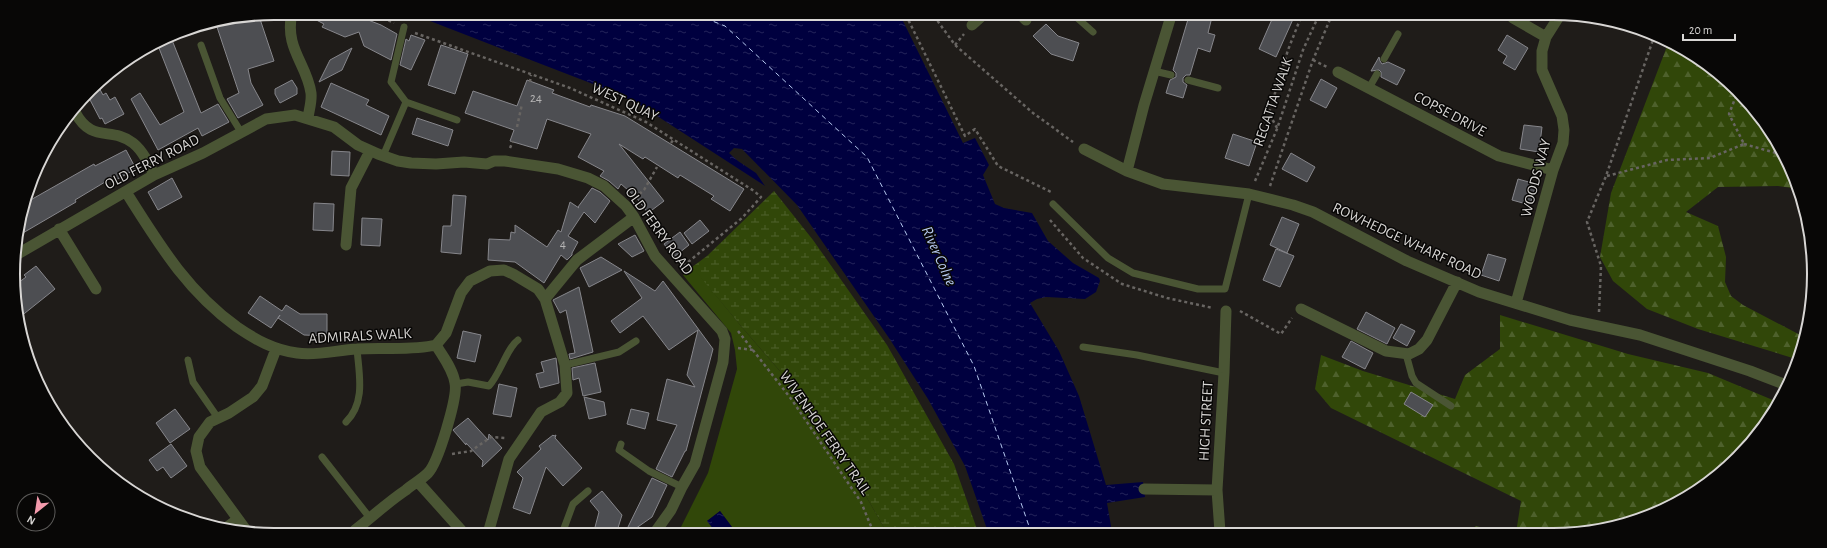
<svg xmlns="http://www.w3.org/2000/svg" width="1827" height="548" viewBox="0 0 1827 548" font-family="'Alegreya Sans',sans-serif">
<defs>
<pattern id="forest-firs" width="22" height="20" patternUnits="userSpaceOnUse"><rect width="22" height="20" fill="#314709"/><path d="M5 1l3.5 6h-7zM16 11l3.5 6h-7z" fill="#4e612c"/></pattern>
<pattern id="wetland-marsh" width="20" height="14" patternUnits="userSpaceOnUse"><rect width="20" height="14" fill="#314709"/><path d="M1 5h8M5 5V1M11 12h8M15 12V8" fill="none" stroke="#4e612c"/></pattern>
<pattern id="water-ripples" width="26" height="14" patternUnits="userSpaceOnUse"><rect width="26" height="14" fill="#00003f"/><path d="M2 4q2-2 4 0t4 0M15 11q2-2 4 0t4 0" fill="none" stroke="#24245a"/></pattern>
</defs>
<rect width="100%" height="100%" fill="#1f1c19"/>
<path fill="#314709" d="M692,266L741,326L823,421L886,531H735L720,511L707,521L715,531H679L708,473L737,369L735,350L731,333L683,275Z"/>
<path fill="url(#forest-firs)" d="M1669,41C1678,46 1689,51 1698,57C1744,88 1783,137 1799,189L1778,186L1718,187L1686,212L1718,226L1726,257L1725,282L1731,296L1743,305L1804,337L1796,359L1698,329L1647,309L1613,281L1600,257L1611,193Z
M1500,315L1628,354L1708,373L1780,403L1725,470L1668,508L1587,533H1516L1521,501L1331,408L1315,389L1321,355L1363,371L1455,399L1465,375L1500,349Z
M1475,526L1509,533H1477Z"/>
<path fill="url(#wetland-marsh)" d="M774,191L813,240L887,345L954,464L978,532L886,531L823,421L741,326L692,267L707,256Z"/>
<path fill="url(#water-ripples)" d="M412,14L900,15L963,143L975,138L989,165L983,175L995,204L1004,208L1032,213L1048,241L1073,263L1099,278L1100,281L1096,292L1085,299L1046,297L1037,299L1030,303L1059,351L1079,396L1106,485L1143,482L1145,497L1107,503L1112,532H988L965,466L928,399L889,338L797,205L742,149L734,148L729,153L738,161L756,173L765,186L637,103L593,84Z
M720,511L735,531H715L707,521Z"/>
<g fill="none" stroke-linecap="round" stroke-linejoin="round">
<path stroke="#b5c8ef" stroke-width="1" stroke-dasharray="5 4" stroke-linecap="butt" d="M697,15L725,26L867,157L974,366L1031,532"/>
</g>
<path fill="#4d4e52" stroke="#86868b" d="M303,13H350L381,25L397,34L391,60L364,46L359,32L345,37L322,27L324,24Z
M259,16L274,61L248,69L251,83L263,105L238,118L227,99L239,93L216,24Z
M1189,16L1212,17L1208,33L1215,35L1210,52L1198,48L1190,75H1186L1183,78V82L1187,85L1183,98L1166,93L1170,80L1176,77V73L1173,70Z
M1273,17H1294L1276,57L1259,49Z
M1046,24L1058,36L1079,43L1073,61L1051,54L1033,36Z
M170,35L201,113L218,104L229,122L202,136L198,128L158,150L131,99L140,93L160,125L184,112L157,43Z
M411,35L425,40L411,70L400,65L406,39L409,41Z
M1507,35L1528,48L1515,70L1503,63L1507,56L1498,50Z
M441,45L468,54L455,94L428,85Z
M352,48L342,70L319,82L330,60Z
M1379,57L1380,61L1382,64L1388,62L1405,70L1397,85L1381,77V72L1379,70L1371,71Z
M1321,79L1337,88L1326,108L1310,100Z
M292,80L297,88V94L280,103L275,94V89Z
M527,80L554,90L552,93L590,107L591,105L625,116L744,189L730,211L711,199L714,196L680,175L678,178L645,157L643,159L619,144L664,201L648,213L636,197L621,184L618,189L609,181L600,176L604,171L578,157L591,134L547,119L537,149L510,141L514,130L465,113L473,91L517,106Z
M331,83L369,100L366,105L389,116L381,135L321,107Z
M97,84L103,95L106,93L110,100L115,97L124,114L105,124L102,118L100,119L88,96Z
M417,118L453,130L448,146L412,134Z
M1524,125L1542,127L1539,152L1520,149Z
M1233,134L1257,142L1249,166L1225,158Z
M126,150L136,169L112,182L110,179L75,200L76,202L16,237L27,202L94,164L95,166Z
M332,151L350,152L349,176L331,175Z
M1291,153L1315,167L1307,182L1282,169Z
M172,178L182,197L158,210L148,192Z
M1518,179L1536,184L1530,205L1512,200Z
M592,188L600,192L610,201L595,223L584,212L568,236L578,242L572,253V255L567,260L561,255L544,283L515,262L488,260L489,239L510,240L511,232L515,233V225L547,247L558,230L561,232L570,202L579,208L578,207Z
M453,195L466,196L461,254L441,252L443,226H451Z
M314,203L334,204L333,231L313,230Z
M1282,217L1299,224L1287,253L1270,245Z
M362,218L382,219L380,246L361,245Z
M700,220L709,231L692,244L684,233Z
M680,232L689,245L674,257L664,244Z
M635,235L644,251L632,257L618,244Z
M1276,249L1294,256L1280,287L1263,280Z
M1488,254L1506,259L1499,281L1481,275Z
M601,257L622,270L589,287L580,268Z
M36,266L55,289L20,317L18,283L26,277L24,275Z
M624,271L655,291L663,281L713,349L686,451H685L672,477L656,469L677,425L657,420L667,379L695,387L687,375L698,330L669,350L643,316L620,333L611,321L642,298Z
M579,287L593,352L570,359L569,354L575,353L566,310L560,313L553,300Z
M260,296L282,311L286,305L300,314H327V336L304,335L278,318L280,315L271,328L248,313Z
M1366,312L1395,328L1387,344L1357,329Z
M1401,324L1415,331L1407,346L1393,338Z
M463,331L481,335L475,362L457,358Z
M1351,341L1373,353L1365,369L1342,357Z
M556,358L559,383L540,388L536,374L544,372L541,362Z
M595,363L601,392L583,396L579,378L573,380L572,368Z
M499,384L517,388L511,417L493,414Z
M1411,392L1433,405L1425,417L1404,404Z
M584,397L604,402L606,415L589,419Z
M175,409L190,429L170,443L156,423Z
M631,409L649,413L645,429L627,424Z
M468,418L488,440L489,434L502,448L482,467L483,461L466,443V445L453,430Z
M553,435L554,436L556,435L555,438L582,468L563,486L546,467L530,514L513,508L523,478L517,472L541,449L539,446Z
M171,444L187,466L171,478L163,467L157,471L149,460Z
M652,478L667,485L652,517L632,531H626Z
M602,491L622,515L617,531H594L599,512L590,501Z"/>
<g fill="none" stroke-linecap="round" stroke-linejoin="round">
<path stroke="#686562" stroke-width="2.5" stroke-dasharray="3 3" stroke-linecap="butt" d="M372,13L394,23
M906,15L965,136L975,129L998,166L1051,192
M934,16L955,45L1033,113L1073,142
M415,33L570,88L646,122L754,191L761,197L742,218L682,267
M955,45L964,34
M1313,60L1327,67
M530,82L531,75
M517,127L522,104
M1277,128L1269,113L1288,50L1301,17
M671,143L674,139
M1744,144L1776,153L1781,150
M510,148L513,141
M1607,176L1667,160L1710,158L1744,144L1729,114L1738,91
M1255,181L1277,129L1303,50L1318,17
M1270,186L1313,60L1331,17
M635,198L644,190L657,167
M1050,220L1083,258L1122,284L1167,298L1213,308
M685,265L692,274
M1240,311L1281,334L1292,318
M1599,312L1601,266L1587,222L1606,176L1655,34
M738,331L792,400L861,502L873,531
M738,348L753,350
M452,454L471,451L491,437L506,438"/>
<path stroke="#4a5534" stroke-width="7" d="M1075,16L1093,32
M201,45L220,98L241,132
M1384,59L1398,34
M1154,71L1171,75
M1188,80L1218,88
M1369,88L1377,74
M406,102L457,120
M383,156L406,102L391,82L404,27
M1053,204L1108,258L1133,273L1198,289H1225L1249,194
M1083,347L1137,355L1224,373
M1406,354L1412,376L1416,383L1451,406
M188,360L193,382L218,418
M565,365L619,352L636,341
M456,384L468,382L489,386C500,374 507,348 518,340
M346,422C366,402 359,374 357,349
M621,444L619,450L649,471L682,487
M322,457L370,518
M563,531L573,504L588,491"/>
<path stroke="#4a5534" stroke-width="11" d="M292,13C284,48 307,64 311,93C312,101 309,110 308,118
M1022,16L1026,20
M1513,18L1546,37
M972,25L982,16
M1338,72L1499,156L1553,170
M75,112C92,144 111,126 133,143C143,151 149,164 154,175
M1084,149L1127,171L1163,184L1249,194L1293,205L1313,212L1407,261L1479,292L1570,320L1640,335L1750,371L1786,385
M1127,171L1144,105L1171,16
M126,192C159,244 186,290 237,327C256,340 274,350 297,353C317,356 337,350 357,349C383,347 411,351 436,345C443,357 453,369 455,383C458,397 438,463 428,473C421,480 413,484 406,490C388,502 372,517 355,530
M59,229L96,289
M346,245L351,188L370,151
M16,255L154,175L203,153L266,119L295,115L334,127L358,145L378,154L398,161L411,163L436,164L464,162L487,164L494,161H505L558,169L588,178L604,186L626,206L634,217L655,256L722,331L725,339L723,362L695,464L682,487L671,510L656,531
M545,299L577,260L634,217
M1516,303L1553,170L1563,143L1564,130L1562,116L1542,70V51L1546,37L1558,18
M1301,309L1386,351L1409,354L1419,349L1427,340L1457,282
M436,345L446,333L461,293L470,281L490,271L504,270L513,274L538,289L545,299L565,365L567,393L560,402L541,412L509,459L489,530
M418,482L461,530
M1144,489L1217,490
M223,530L237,520
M246,530L200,467L196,451L199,437L210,422L229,413L253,397L262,386L276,349
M1220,532L1217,490L1224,373L1226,311"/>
</g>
<g text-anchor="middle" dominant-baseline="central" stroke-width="3" stroke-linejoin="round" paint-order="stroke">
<g font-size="13" fill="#b5b4b4">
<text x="536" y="98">24</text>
<text x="563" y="244">4</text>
</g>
<g font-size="15" fill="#d8d6d4" stroke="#080706">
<text transform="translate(625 102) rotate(25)">WEST QUAY</text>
<text transform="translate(1273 102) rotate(-71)">REGATTA WALK</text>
<text transform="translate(1450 114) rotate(28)">COPSE DRIVE</text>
<text transform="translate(152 162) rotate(-27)">OLD FERRY ROAD</text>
<text transform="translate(1536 178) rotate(-75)">WOODS WAY</text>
<text transform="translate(659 231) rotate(54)">OLD FERRY ROAD</text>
<text transform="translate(1407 241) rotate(25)">ROWHEDGE WHARF ROAD</text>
<text transform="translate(360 336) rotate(-3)">ADMIRALS WALK</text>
<text transform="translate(1206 421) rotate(-87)">HIGH STREET</text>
<text transform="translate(825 433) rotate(55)">WIVENHOE FERRY TRAIL</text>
</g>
<g font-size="16" font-style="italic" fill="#b5c8ef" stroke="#080706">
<text transform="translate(939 256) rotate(66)">River Colne</text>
</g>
</g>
<path d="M0 0H1827V548H0ZM274 20H1553A254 254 0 0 1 1807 274V274A254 254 0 0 1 1553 528H274A254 254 0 0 1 20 274V274A254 254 0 0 1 274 20Z" fill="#080706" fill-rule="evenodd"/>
<path fill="none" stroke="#d8d6d4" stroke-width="2" d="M274 20H1553A254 254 0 0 1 1807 274V274A254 254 0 0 1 1553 528H274A254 254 0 0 1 20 274V274A254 254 0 0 1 274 20Z"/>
<g transform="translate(36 512) rotate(210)"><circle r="19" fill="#080706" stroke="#5b5a58"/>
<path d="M0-3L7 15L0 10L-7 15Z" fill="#f39aac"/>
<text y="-6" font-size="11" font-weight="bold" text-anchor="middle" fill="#d8d6d4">N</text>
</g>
<path d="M1683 34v6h52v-6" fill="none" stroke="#d8d6d4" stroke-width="2"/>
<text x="1689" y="34" font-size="12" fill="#d8d6d4" stroke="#080706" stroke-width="3" paint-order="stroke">20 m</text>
</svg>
